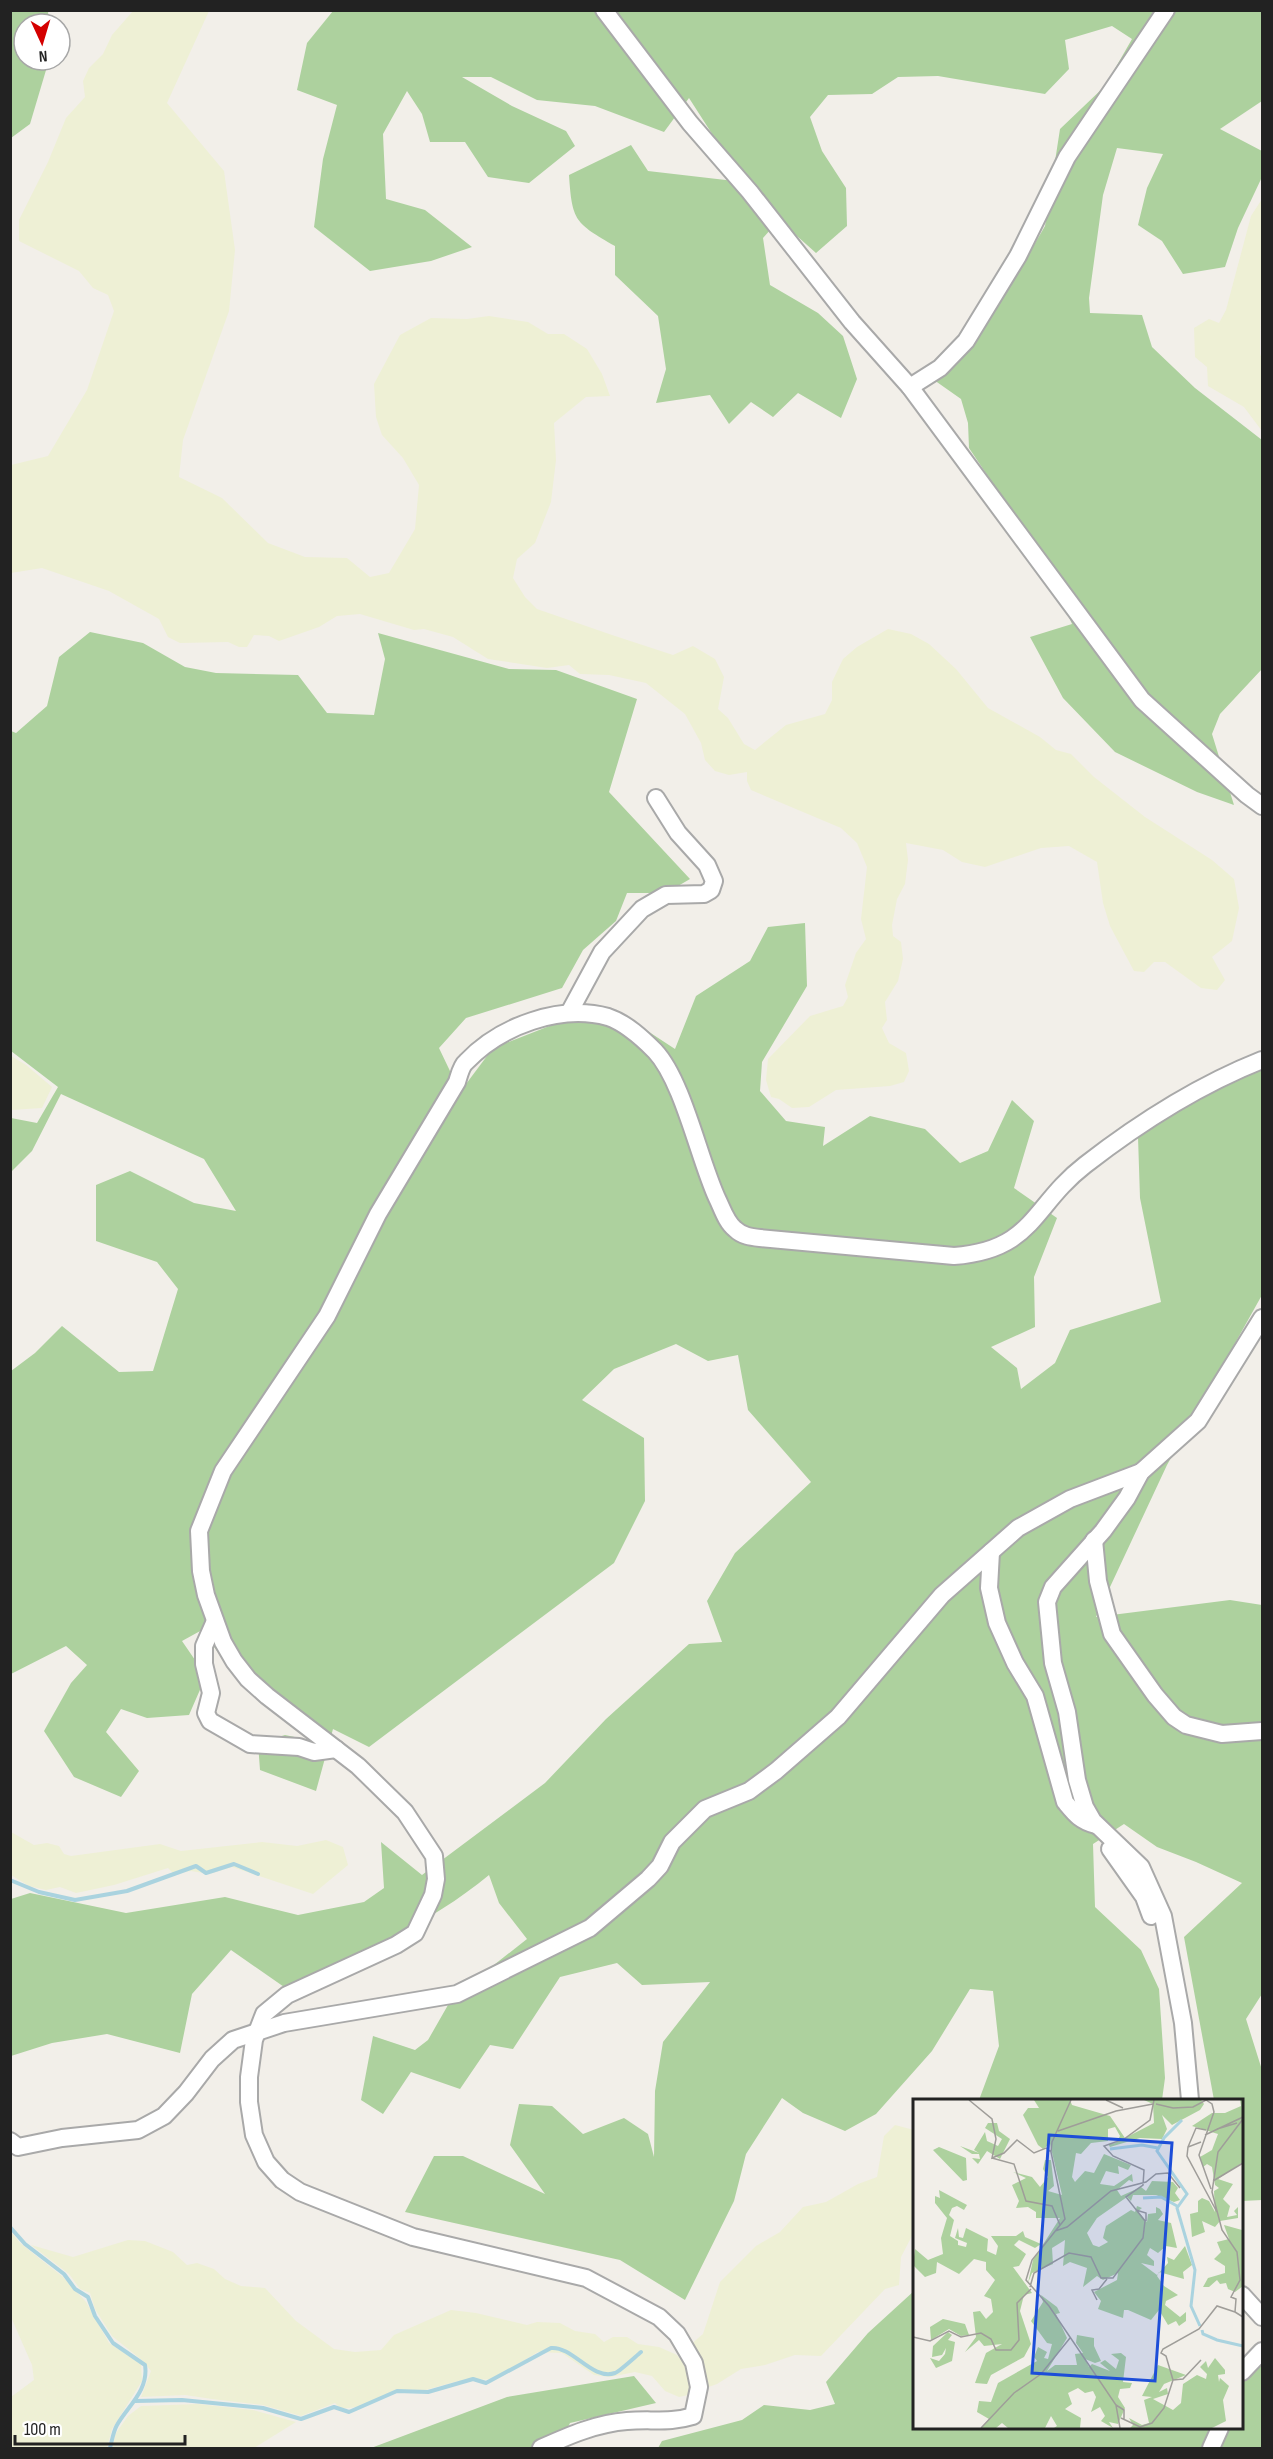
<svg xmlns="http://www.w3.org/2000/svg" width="1273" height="2459" viewBox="0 0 1273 2459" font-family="'Sofia Sans Condensed',sans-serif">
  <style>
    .farmland { fill: #eef0d5 }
    .forest { fill: #add19e }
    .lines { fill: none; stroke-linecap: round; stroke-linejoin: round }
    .stream { stroke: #aad3df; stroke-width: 4 }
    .minor-casing { stroke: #a9a9a9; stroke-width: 20 }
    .minor { stroke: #fff; stroke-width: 16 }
    .inset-river { fill: none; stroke: #aad3df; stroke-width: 3 }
    .inset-road { fill: none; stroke: #9f9d99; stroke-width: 1.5 }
    .view { fill: #1d4ed8; fill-opacity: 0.15; stroke: #1d4ed8; stroke-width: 3 }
    .inset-edge { fill: none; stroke: #222; stroke-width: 3 }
  </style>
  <rect width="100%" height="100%" fill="#f2efe9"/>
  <g class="farmland">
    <path d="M 133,11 L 209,11 L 167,103 L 224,171 L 235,250 L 229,311 L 183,440 L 179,477 L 222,498 L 268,543 L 305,557 L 347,558 L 370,577 L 389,573 L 415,529 L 419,485 L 403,458 L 382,435 L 376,417 L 374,384 L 400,335 L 431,318 L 467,319 L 489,316 L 528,322 L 548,334 L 564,334 L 587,349 L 602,374 L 610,396 L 586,397 L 554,423 L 556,460 L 551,502 L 535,543 L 517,559 L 513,578 L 525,597 L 537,609 L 612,635 L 673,655 L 693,646 L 715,659 L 724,677 L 718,709 L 728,718 L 744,744 L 755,750 L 786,725 L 825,714 L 832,700 L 832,682 L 843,659 L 857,647 L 888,629 L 911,634 L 929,644 L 956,669 L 988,708 L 1040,737 L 1056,750 L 1071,754 L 1094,777 L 1145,817 L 1212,860 L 1234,879 L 1239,908 L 1232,941 L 1212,957 L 1225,980 L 1217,990 L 1201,988 L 1165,962 L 1154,962 L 1144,972 L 1134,971 L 1110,926 L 1103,903 L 1097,862 L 1069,846 L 1041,848 L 985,867 L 962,862 L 943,850 L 906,843 L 908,860 L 905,884 L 897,899 L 892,925 L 893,936 L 901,942 L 903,959 L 898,981 L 885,1002 L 887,1020 L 882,1028 L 889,1043 L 906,1053 L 909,1071 L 904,1082 L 890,1086 L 836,1090 L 809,1107 L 792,1108 L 779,1099 L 771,1097 L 766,1080 L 768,1059 L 810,1016 L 843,1006 L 848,997 L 845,985 L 856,953 L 866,939 L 861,919 L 867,867 L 857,843 L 841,828 L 751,790 L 747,781 L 747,772 L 729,775 L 715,771 L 705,760 L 701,743 L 685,714 L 646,683 L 609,675 L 580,674 L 569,665 L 547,668 L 488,659 L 453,637 L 424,629 L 414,630 L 360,614 L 337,616 L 319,627 L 279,641 L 269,636 L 254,635 L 247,647 L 239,647 L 228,642 L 180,643 L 168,637 L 159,619 L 109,591 L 42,568 L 11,573 L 11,465 L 48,456 L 87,390 L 114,311 L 108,295 L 93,288 L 79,271 L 19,241 L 19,220 L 48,162 L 66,118 L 85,97 L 83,81 L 89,68 L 103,54 L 112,35 Z"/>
    <path d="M 1262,199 L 1260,354 L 1262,359 L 1262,431 L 1244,407 L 1208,386 L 1207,367 L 1195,357 L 1194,328 L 1209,319 L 1219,323 L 1226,310 L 1251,216 Z"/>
    <path d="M 11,1056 L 26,1065 L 52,1087 L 42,1108 L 11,1110 Z"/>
    <path d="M 11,1832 L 34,1845 L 47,1843 L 59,1846 L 64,1854 L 71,1856 L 160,1844 L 181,1851 L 262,1842 L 297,1846 L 326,1840 L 343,1847 L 348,1865 L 313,1894 L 232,1867 L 209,1874 L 191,1871 L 174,1874 L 168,1868 L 114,1885 L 76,1893 L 60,1887 L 46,1890 L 29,1886 L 11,1875 Z"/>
    <path d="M 895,2125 L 914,2130 L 914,2232 L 901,2257 L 899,2285 L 885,2289 L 821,2356 L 795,2355 L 765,2365 L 741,2369 L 717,2384 L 703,2389 L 690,2345 L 703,2334 L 720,2282 L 756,2246 L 780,2232 L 803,2207 L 826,2202 L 858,2184 L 877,2177 L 884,2136 Z"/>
    <path d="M 11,2232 L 20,2243 L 63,2277 L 86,2302 L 109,2343 L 141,2364 L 142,2381 L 112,2429 L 107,2448 L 11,2448 L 11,2397 L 34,2380 L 32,2365 L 11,2317 Z"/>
    <path d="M 128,2240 L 145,2241 L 173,2252 L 187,2265 L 197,2263 L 214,2269 L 225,2279 L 241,2286 L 265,2288 L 296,2321 L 334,2349 L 355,2352 L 381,2350 L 394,2335 L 451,2310 L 476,2313 L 527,2325 L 537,2322 L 560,2323 L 575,2331 L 595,2334 L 604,2342 L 613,2337 L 627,2337 L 638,2344 L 659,2347 L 677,2355 L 687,2368 L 691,2385 L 688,2395 L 679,2397 L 665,2391 L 652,2376 L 635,2372 L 610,2377 L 594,2375 L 562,2353 L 538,2352 L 493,2379 L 458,2381 L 422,2391 L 395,2390 L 364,2406 L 341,2409 L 335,2403 L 301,2416 L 263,2405 L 212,2399 L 185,2395 L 141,2397 L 151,2371 L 143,2361 L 112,2336 L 95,2309 L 90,2293 L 80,2289 L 69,2274 L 31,2245 L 73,2257 Z"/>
    <path d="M 198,2404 L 253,2410 L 296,2422 L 254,2448 L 112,2448 L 116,2433 L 128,2416 L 141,2406 Z"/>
  </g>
  <g class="forest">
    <path d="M 11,10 L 48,11 L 49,24 L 24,24 L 24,60 L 49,60 L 30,124 L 11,138 Z"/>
    <path d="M 333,11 L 1262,11 L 1262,101 L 1220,129 L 1262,151 L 1262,177 L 1238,228 L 1225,267 L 1183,274 L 1162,241 L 1138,225 L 1147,188 L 1163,154 L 1117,148 L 1103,195 L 1089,298 L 1090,313 L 1142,315 L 1152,347 L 1195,388 L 1262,440 L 1262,669 L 1220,714 L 1212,734 L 1234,805 L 1197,792 L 1115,752 L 1063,698 L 1030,637 L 1072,624 L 1044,560 L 969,448 L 968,423 L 961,399 L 934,380 L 996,293 L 1027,257 L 1045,226 L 1060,129 L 1105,86 L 1132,39 L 1112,26 L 1065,40 L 1069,69 L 1045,94 L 938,76 L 898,77 L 872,94 L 828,95 L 810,117 L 822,151 L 846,188 L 847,226 L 816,253 L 779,220 L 763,238 L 770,285 L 818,313 L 843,336 L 857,379 L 841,418 L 798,393 L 773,417 L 751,402 L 729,424 L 710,395 L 656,403 L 666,369 L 658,316 L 615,275 L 615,246 C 575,223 572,221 569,175 L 631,145 L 648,171 L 743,182 L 689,98 L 664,132 L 595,106 L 537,100 L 491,77 L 462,77 L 512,106 L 566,131 L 575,146 L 529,183 L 488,177 L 465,142 L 430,142 L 422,114 L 407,91 L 383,134 L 386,199 L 425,210 L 472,247 L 431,261 L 370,271 L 314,227 L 323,159 L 337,105 L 297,90 L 307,43 Z"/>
    <path d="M 90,632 L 143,643 L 185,667 L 216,673 L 298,675 L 327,713 L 374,715 L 385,659 L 378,633 L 509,669 L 556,670 L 637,699 L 609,792 L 690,879 L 666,893 L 627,893 L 616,921 L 583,950 L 562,988 L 466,1018 L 439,1048 L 460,1092 L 493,1048 L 552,1025 L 614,1009 L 675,1049 L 696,996 L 750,961 L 768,927 L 805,923 L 807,986 L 762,1062 L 760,1091 L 786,1121 L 825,1127 L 823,1146 L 870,1116 L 925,1129 L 960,1163 L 988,1151 L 1012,1100 L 1034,1121 L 1014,1188 L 1057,1218 L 1034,1277 L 1035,1327 L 991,1347 L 1017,1368 L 1021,1389 L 1055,1363 L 1070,1330 L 1161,1302 L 1140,1198 L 1138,1137 L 1232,1075 L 1262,1062 L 1262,1295 L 1167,1465 L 1096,1617 L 1230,1600 L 1262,1605 L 1262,1994 L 1246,2019 L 1262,2070 L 1262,2200 L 1242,2201 L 1242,2100 L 1214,2100 L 1184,1937 L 1242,1883 L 1196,1862 L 1157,1847 L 1124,1824 L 1093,1844 L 1095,1907 L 1141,1950 L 1159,1989 L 1165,2078 L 1162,2100 L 979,2100 L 999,2046 L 993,1991 L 970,1989 L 932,2051 L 876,2114 L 845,2131 L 803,2113 L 782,2098 L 746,2154 L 734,2201 L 685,2300 L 620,2260 L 405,2212 L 434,2156 L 463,2156 L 545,2194 L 510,2145 L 519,2104 L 552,2106 L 583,2134 L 624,2118 L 648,2134 L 654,2157 L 655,2091 L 663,2042 L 710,1982 L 642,1985 L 617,1963 L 560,1977 L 513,2049 L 490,2045 L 460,2089 L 411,2072 L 383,2114 L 361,2100 L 373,2036 L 415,2050 L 428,2040 L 452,1998 L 527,1939 L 499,1903 L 489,1875 C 430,1924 356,1956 287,1989 L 231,1950 L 192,1994 L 180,2053 L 107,2034 L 52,2043 L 11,2056 L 11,1899 L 30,1893 L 126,1913 L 225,1897 L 298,1915 L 364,1902 L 384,1888 L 381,1842 L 422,1875 L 545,1783 L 606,1719 L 689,1644 L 722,1642 L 707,1601 L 735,1553 L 811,1482 L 748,1410 L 738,1355 L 708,1361 L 676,1344 L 614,1369 L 582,1400 L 644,1438 L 645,1501 L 614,1563 L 369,1747 L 333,1729 L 316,1791 L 260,1770 L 258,1743 L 285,1735 L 309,1740 L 237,1679 L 202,1630 L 182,1641 L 206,1676 L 189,1715 L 147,1718 L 121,1709 L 106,1732 L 139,1771 L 121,1797 L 74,1777 L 44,1731 L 71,1683 L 87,1665 L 66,1646 L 11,1674 L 11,1371 L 35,1353 L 62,1326 L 119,1372 L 153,1371 L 178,1289 L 157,1262 L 96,1241 L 96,1185 L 130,1171 L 194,1203 L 236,1211 L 204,1159 L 61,1094 L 32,1151 L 11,1172 L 11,1118 L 37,1123 L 58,1087 L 11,1051 L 11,731 L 16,733 L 47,706 L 59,657 Z"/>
    <path d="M 914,2291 L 914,2428 L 1242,2428 L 1242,2353 L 1247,2369 L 1262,2357 L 1262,2448 L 658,2448 L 662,2441 L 742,2420 L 764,2405 L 810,2410 L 835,2404 L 826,2382 L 868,2333 Z"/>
    <path d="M 634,2376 L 656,2403 L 570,2423 L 558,2448 L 371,2448 L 507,2397 Z"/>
  </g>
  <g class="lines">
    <g class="stream">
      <path d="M 10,1880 L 39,1892 L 75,1900 L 127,1891 L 196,1866 L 206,1873 L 234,1864 L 258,1874"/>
      <path d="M 10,2227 L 25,2244 L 64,2274 L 75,2289 L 88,2297 L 95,2316 L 113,2343 L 145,2365 C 149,2390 128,2406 117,2425 C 113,2432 112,2441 110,2448"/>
      <path d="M 135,2401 L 182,2400 L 263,2408 L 301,2419 L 334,2407 L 349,2412 L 397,2391 L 428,2392 L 473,2379 L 486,2383 L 551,2348 C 573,2346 592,2381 615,2373 C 620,2371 635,2357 641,2352"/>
    </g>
    <g class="minor-casing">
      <g id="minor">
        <path d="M 604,10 L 690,123 L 750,192 L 852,322 L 910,387 L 1142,700 L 1247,795 L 1262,806"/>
        <path d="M 910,387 L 940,368 L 966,341 L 1018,256 L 1067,157 L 1166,10"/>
        <path d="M 569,1013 L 602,952 L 642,909 L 666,895 L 704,894 L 711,890 L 714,881 L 707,865 L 678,833 L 656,798"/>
        <path d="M 1094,1540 L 1098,1581 L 1112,1634 L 1155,1695 L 1174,1717 L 1186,1725 L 1222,1734 L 1262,1731"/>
        <path d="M 991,1552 L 989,1588 L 997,1623 L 1015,1663 L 1035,1696 L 1065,1802 C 1075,1814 1080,1821 1096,1825"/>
        <path d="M 215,1621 L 204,1646 L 204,1664 L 211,1693 L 206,1713 L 210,1721 L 250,1744 L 299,1747 L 314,1752 L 336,1749"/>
        <path d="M 1110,1849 L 1144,1897 L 1151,1916"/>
        <path d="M 1190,2100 L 1183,2023 L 1163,1916 L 1141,1867 L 1093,1821 L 1085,1807 L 1077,1780 L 1067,1712 L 1053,1663 L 1047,1602 L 1053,1587 L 1103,1531 L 1127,1498 L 1141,1472 L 1198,1421 L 1262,1318"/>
        <path d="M 10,2141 L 18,2147 L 62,2138 L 138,2130 L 164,2116 L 186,2093 L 212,2059 L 233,2040 L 284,2023 L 457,1994 L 590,1928 L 648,1879 L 660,1866 L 672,1842 L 705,1809 L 749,1791 L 776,1771 L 838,1717 L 942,1595 L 1018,1528 L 1070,1499 L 1141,1472"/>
        <path d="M 1242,2295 L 1262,2317"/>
        <path d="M 1242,2372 L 1262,2351"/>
        <path d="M 541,2448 C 568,2436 597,2423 627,2421 C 650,2419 671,2423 693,2416 L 699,2387 L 694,2363 L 677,2334 L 659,2317 L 586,2278 L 413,2237 L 300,2192 L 282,2180 L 266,2162 L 254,2135 L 249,2102 L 249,2077 L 254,2040 L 264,2014 L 287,1995 L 396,1945 L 415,1933 L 433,1895 L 436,1879 L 434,1856 L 405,1812 L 358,1766 L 267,1696 L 248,1679 L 234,1661 L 223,1642 L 206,1595 L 201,1571 L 199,1531 L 223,1471 L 327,1316 L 378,1214 L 457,1082 C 459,1076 461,1066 466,1062 C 500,1026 560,1004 608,1017 C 626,1023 642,1038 655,1051 C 683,1081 699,1159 717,1198 C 722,1208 726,1222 735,1229 C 742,1236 751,1237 760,1238 L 954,1256 C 1034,1250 1032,1206 1085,1165 C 1139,1123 1199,1085 1262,1060"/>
        <path d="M 1211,2448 L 1220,2428"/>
      </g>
    </g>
    <use href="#minor" class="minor"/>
  </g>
  <g transform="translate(913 2099)">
    <rect width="330" height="330" fill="#f2efe9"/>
    <path d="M 121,1 L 157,1 L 159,6 L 197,17 L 212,39 L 241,24 L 240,5 L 231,1 L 288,1 L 291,5 L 287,11 L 259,26 L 249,16 L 254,30 L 249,40 L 227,39 L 197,48 L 195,45 L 203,44 L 207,37 L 202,28 L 195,30 L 195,42 L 178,44 L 168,55 L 163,54 L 159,78 L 162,83 L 172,72 L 181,74 L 191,55 L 218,66 L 215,71 L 205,67 L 206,75 L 193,72 L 187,85 L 201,87 L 219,75 L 220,83 L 216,81 L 204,91 L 208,97 L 228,88 L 233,92 L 239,82 L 260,83 L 265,89 L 262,94 L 267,101 L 261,103 L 243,96 L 220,96 L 218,102 L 214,98 L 184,119 L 174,134 L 180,146 L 186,148 L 195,143 L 190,139 L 193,127 L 218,111 L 222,113 L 224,107 L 229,109 L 225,112 L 234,123 L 235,115 L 243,114 L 243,108 L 247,110 L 250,115 L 245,121 L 258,124 L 264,149 L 253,147 L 245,154 L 237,149 L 234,156 L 241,162 L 241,167 L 228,164 L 244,176 L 255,164 L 254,158 L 261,161 L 272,147 L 279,166 L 270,173 L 271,180 L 246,173 L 244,177 L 251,187 L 265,196 L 253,202 L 252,206 L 267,218 L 273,213 L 273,222 L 266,227 L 263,222 L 255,226 L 246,211 L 238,221 L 215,211 L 211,211 L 210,219 L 185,210 L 188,202 L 181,193 L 204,181 L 205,174 L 190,181 L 184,177 L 170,188 L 174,169 L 157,163 L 150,167 L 152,141 L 139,149 L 140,165 L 119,174 L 115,184 L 120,161 L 147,119 L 123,119 L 123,113 L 115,108 L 103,109 L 106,102 L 99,86 L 113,79 L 100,73 L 119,78 L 127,88 L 135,78 L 130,70 L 132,61 L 138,61 L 141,87 L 135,92 L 149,96 L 137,45 L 130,50 L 125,46 L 110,16 L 115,9 L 126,9 ZM 327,1 L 330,1 L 330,63 L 305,80 L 320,85 L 310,100 L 317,107 L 314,118 L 324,116 L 321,112 L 325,108 L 325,119 L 307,122 L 302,128 L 289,122 L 292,133 L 279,138 L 277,115 L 285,113 L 285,102 L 289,99 L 296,102 L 302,113 L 301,92 L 306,89 L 302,86 L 299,68 L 294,65 L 290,68 L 287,58 L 299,51 L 305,35 L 279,27 L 299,14 L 312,14 L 328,7 ZM 75,24 L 84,24 L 86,32 L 97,40 L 87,60 L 74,52 L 65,65 L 59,59 L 67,60 L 66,55 L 59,55 L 47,47 L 66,54 L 61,51 L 72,33 L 74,42 L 85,47 L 89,40 L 72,29 ZM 26,48 L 53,59 L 54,81 L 50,82 L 20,51 ZM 26,91 L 54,106 L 51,111 L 44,107 L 39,109 L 36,116 L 41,121 L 37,137 L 45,142 L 45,146 L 53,148 L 54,144 L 42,139 L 45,129 L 46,138 L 50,139 L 53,129 L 75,140 L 74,152 L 83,156 L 85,147 L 78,137 L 103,137 L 110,132 L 112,138 L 128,145 L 122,149 L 106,141 L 101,146 L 113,155 L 106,167 L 100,168 L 119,194 L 111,196 L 107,212 L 118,245 L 111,258 L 78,276 L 74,285 L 62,284 L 73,254 L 89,245 L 71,247 L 66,241 L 52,253 L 63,238 L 60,213 L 67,212 L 73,220 L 80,213 L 78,200 L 71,197 L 82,181 L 73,171 L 73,163 L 61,160 L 46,175 L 24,163 L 23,174 L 12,178 L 0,166 L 2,150 L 15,161 L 30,155 L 28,139 L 34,119 L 22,104 L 22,97 L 27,99 ZM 311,126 L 329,131 L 330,187 L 322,193 L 315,190 L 313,184 L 307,185 L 304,181 L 296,188 L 290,188 L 295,179 L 312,174 L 312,167 L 301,160 L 308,153 L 304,143 L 316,140 ZM 128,196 L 144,208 L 147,214 L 143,215 L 154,239 L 134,272 L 142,266 L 164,266 L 162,255 L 170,254 L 163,244 L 164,236 L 181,239 L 181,247 L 188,262 L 182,264 L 172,260 L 176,268 L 179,265 L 197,272 L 187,264 L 192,261 L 203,270 L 206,261 L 198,255 L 208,254 L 213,258 L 210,283 L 219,284 L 217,289 L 207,290 L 205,298 L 212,309 L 205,325 L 196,323 L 200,329 L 188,322 L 192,317 L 187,308 L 178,313 L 183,298 L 180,292 L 172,294 L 165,289 L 155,294 L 159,305 L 152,310 L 168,319 L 167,329 L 141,329 L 144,327 L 138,317 L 132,329 L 95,329 L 89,324 L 83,329 L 68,329 L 76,320 L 64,313 L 66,302 L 78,303 L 85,284 L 124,262 L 121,258 L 125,248 L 134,253 L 131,259 L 135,260 L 139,245 L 134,244 L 118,222 L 130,203 ZM 30,220 L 52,225 L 56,236 L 48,237 L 36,230 L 18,241 L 17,228 ZM 35,233 L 39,236 L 35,241 L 42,243 L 39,262 L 23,269 L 17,259 L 26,262 L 32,255 L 33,249 L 29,256 L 19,258 L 20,247 ZM 302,259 L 312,271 L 312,275 L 305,276 L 306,283 L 307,279 L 316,287 L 310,301 L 313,322 L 299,329 L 217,329 L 220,326 L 216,319 L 229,326 L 236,324 L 231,301 L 239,298 L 229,297 L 245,266 L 273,276 L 251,285 L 246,293 L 254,289 L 255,295 L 240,300 L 260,311 L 268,304 L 270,285 L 284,276 L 293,280 L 294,275 L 287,268 L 293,262 L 295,269 Z" fill="#add19e"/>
    <path class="inset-river" d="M 269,21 L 251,39 L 244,52 L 274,95 L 264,109 L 282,171 L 278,207 L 287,227M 197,50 L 229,46 L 245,49M 230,99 L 248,98 L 264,107M 289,231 L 290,235 L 304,241 L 330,247"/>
    <path class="inset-road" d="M 56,1 L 79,20 L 83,40 L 79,59 L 91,54 L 104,41 L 121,54 L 133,49 L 138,53 L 152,120 L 119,161 L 113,181 L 136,207 L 203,306 L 207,329M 193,1 L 210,9M 243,5 L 260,9 L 280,8 L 293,1 L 299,5 L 301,13 L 286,56 L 298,90M 330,20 L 305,53 L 299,93 L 309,131 L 324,153 L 327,181 L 318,198 L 323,200 L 322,213 L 330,218M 304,30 L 324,24M 145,32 L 203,12 L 240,5M 292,36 L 330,18M 288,43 L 275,48 L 274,57 L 304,113M 275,48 L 283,29 L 293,31M 138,53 L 139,43 L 158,1M 79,59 L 101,65 L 113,102 L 139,107 L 147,126M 300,82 L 330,64M 223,111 L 233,114 L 233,122M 142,132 L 154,128 L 198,92 L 233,83 L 243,75 L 255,74 L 267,89M 117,188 L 121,174 L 156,154 L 178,158 L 188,179 L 200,179 L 230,139 L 232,122 L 213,98 L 230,86 L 231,71 L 200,57 L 191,47 L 211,40 L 237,21 L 241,1M 184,201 L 179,191 L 186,190 L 194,180M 0,238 L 17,242 L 36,232 L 48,238 L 68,234 L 78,240 L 83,251 L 98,251 L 106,241 L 104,204 L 118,190M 260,281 L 270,280 L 288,261M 203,306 L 211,311 L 211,321M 208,319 L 227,328 L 239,324 L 251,309 L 260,281 L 253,257 L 248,254 L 250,250 L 286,230 L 304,207 L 322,213M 68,329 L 101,294 L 128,275 L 157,239"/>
    <path class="view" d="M 136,36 L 259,44 L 242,282 L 119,274 Z"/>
    <rect width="330" height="330" class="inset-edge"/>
  </g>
  <rect width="1273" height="2459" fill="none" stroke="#222222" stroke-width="24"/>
  <g transform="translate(42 42) rotate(176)"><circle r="28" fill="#ffffff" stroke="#a7a7a7" stroke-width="1.5"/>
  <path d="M0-4.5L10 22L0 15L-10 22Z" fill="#d40000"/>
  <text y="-9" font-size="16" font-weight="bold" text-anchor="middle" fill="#222222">N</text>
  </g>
  <path d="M15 2435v9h170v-9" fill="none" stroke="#222222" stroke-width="3"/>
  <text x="24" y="2435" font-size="18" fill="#222222" stroke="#ffffff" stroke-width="4.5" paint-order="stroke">100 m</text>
</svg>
